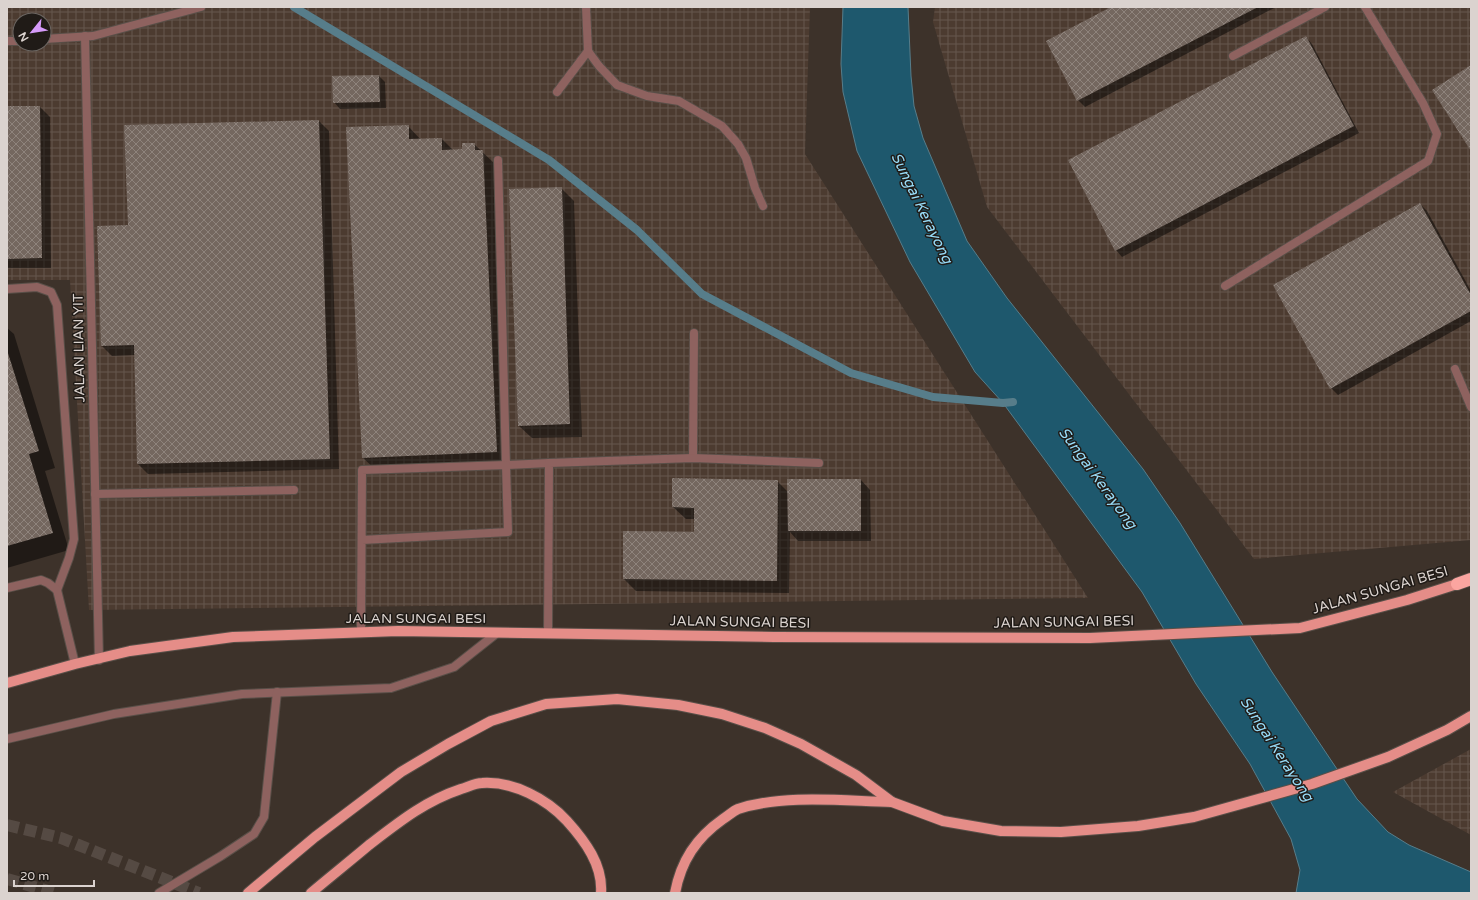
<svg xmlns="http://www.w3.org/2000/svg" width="1478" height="900" viewBox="0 0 1478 900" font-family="'Varela Round',sans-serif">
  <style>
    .industrial { fill: url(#industrial-grid); fill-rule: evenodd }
    .water { fill: #1e586d; stroke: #577d8a }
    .shadow { fill: #0007 }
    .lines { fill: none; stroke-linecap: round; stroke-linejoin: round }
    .stream { stroke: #577d8a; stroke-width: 8 }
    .building { fill: url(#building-cross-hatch) }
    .highway-tunnel { stroke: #554a43; stroke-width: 12; stroke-dasharray: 12 6; stroke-linecap: butt }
    .lane-casing { stroke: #594f48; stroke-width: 10 }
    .street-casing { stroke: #594f48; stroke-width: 10 }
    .primary-casing { stroke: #594f48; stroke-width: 12 }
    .highway-casing { stroke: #594f48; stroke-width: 14 }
    .lane { stroke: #8e625f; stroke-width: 8 }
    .street { stroke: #8e625f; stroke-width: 8 }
    .primary { stroke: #e58d88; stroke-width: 10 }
    .highway { stroke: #fba5a0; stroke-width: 12 }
    .labels { text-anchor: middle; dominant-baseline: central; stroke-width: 3; stroke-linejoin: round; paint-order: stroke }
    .street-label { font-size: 14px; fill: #dbd3cf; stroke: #201b17 }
    .water-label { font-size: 15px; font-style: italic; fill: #97dbf7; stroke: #201b17 }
  </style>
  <defs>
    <pattern id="industrial-grid" width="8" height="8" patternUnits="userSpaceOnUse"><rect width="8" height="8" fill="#4c3b30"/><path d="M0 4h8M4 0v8" fill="none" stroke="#65564d"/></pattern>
    <pattern id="building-cross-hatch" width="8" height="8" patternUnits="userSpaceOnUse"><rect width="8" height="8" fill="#74675f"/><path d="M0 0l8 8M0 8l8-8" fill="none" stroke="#8e837c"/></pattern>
  </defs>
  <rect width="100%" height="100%" fill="#3d322a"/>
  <g class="industrial">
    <path d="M 7,7 L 810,7 L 805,154 L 1088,598 L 89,610 L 70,280 L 7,280 ZM 20,20 L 44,20 L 44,44 L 20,44 Z"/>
    <path d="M 935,7 L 1471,7 L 1471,540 L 1254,559 L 987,207 L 933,22 Z"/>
    <path d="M 1471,749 L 1471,835 L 1393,792 Z"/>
  </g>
  <path class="water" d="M 843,7 L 908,7 L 911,76 L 914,106 L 923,138 L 967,241 L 1007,298 L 1143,469 L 1180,523 L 1272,672 L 1357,799 L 1388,832 L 1409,845 L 1471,872 L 1471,893 L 1296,893 L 1300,870 L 1291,839 L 1250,764 L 1196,684 L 1142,592 L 1003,403 L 975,372 L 910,262 L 857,151 L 843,92 L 841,64 Z"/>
  <g class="shadow">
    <path d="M 1113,7 L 1276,7 L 1085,107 L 1078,100 Z"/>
    <path d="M 1306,37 L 1312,44 L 1359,133 L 1122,257 L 1116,250 Z"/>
    <path d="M 379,76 L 385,82 L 386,108 L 340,109 L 334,102 Z"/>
    <path d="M 7,107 L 40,107 L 50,117 L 51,268 L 7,268 Z"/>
    <path d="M 319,121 L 329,131 L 339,469 L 148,474 L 138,464 L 135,355 L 112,356 L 102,346 Z"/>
    <path d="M 408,126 L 421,140 L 442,139 L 453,150 L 463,150 L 474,144 L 495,164 L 509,464 L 376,470 L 363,458 Z"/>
    <path d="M 561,188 L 574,201 L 582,437 L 532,438 L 519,426 Z"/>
    <path d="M 1420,204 L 1427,211 L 1471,291 L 1471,321 L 1338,395 L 1331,388 Z"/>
    <path d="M 7,328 L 14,334 L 55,468 L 45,471 L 69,550 L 7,568 Z"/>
    <path d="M 861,480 L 870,490 L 871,541 L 798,541 L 790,532 L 789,593 L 636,591 L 624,579 L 695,533 L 695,519 L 686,519 L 673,507 L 777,481 L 788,492 Z"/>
  </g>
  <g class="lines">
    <path class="stream" d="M 294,7 L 549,160 L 637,230 L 702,294 L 851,373 L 933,397 L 1003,403 L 1013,402"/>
  </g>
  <g class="building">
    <path d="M 1111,7 L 1258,7 L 1077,101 L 1046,41 Z"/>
    <path d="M 1306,36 L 1354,126 L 1115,251 L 1068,160 Z"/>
    <path d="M 1471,65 L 1471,151 L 1432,90 Z"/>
    <path d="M 379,75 L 380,102 L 333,103 L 332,76 Z"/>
    <path d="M 7,106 L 40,106 L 42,258 L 7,259 Z"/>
    <path d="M 319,120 L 330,459 L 137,464 L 134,345 L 101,346 L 97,226 L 128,225 L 124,125 Z"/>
    <path d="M 409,125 L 409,139 L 442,138 L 442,150 L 462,149 L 462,143 L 475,143 L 475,150 L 483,150 L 497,452 L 362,458 L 346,127 Z"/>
    <path d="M 562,187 L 570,424 L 518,426 L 509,189 Z"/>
    <path d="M 1420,203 L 1471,295 L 1471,311 L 1330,389 L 1273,285 Z"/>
    <path d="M 7,350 L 39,451 L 29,454 L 53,533 L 7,546 Z"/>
    <path d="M 672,478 L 778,480 L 777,581 L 623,579 L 623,531 L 694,532 L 694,508 L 672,507 Z"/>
    <path d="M 787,479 L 861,479 L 861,531 L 788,531 Z"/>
  </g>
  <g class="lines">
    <g class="highway-tunnel">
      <path d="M 7,825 L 61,838 L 199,893"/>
      <path d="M 7,879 L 55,893"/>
    </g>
    <g class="lane-casing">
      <g id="lane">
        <path d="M 586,7 L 588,51 L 599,66 L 617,85 L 647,96 L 679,101 L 722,126 L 738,144 L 746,158 L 755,188 L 763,206"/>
        <path d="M 85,36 L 99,660"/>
        <path d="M 1233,56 L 1325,7"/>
        <path d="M 557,92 L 588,51"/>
        <path d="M 498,160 L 506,465 L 549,463"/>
        <path d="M 1225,286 L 1428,161 L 1437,134 L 1423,103 L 1365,7"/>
        <path d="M 7,289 L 37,287 L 51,292 L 57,305 L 74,539 L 69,558 L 57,590"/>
        <path d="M 1455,369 L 1471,407"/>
        <path d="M 693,458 L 694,333"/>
        <path d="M 95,494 L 294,490"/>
        <path d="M 7,588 L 41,580 L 48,583 L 57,590 L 75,664"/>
        <path d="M 361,633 L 362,470 L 506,465 L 508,532 L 362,540"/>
        <path d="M 548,634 L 549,463 L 693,458 L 819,463"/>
        <path d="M 7,739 L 114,714 L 242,694 L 391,688 L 454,667 L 497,633"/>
        <path d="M 159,893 L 221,856 L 254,834 L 264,817 L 277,692"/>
      </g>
    </g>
    <g class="street-casing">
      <g id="street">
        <path d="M 44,39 L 93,36 L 201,7"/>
        <path d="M 7,41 L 20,41"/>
      </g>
    </g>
    <g class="primary-casing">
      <g id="primary">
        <path d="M 7,683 L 75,664 L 130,651 L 233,637 L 398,631 L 774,637 L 1090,638 L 1300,628 L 1407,600 L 1457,584"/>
        <path d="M 248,893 L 315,837 L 401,772 L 448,744 L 491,721 L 546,704 L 617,699 L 678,705 L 722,714 L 765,728 L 801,744 L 856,775 L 892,802 L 943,821 L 1001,831 L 1061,832 L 1138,826 L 1194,817 L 1312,784 L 1388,757 L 1447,730 L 1471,716"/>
        <path d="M 311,893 C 330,877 350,861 369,845 C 399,822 425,801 461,789 C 468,787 475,783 482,783 C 513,781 547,799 567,821 C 585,841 603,865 601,893"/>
        <path d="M 675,893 C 681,861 696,838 723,819 C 728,816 733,811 738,809 C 784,794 844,801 892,802"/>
      </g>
    </g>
    <g class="highway-casing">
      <path id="highway" d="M 1457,584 L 1471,579"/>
    </g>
    <use href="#lane" class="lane"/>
    <use href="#street" class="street"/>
    <use href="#primary" class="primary"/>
    <use href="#highway" class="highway"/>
  </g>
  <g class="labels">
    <g class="street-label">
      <text transform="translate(79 348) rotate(-91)">JALAN LIAN YIT</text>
      <text transform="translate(1380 590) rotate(-16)">JALAN SUNGAI BESI</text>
      <text x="416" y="618">JALAN SUNGAI BESI</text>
      <text transform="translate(740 622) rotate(1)">JALAN SUNGAI BESI</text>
      <text transform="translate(1064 622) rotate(-1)">JALAN SUNGAI BESI</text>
    </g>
    <g class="water-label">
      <text transform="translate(922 208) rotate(64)">Sungai Kerayong</text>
      <text transform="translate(1098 478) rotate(54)">Sungai Kerayong</text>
      <text transform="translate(1277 749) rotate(57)">Sungai Kerayong</text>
    </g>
  </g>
  <rect width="1478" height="900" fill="none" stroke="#dbd3cf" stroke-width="16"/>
  <g transform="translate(32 32) rotate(240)"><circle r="19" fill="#201b17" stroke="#6b6561"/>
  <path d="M0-3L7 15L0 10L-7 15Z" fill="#d69bfa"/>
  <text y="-6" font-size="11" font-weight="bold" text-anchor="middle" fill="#dbd3cf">N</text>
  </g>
  <path d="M14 880v6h80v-6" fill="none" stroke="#dbd3cf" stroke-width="2"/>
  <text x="20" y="880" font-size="12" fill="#dbd3cf" stroke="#201b17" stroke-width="3" paint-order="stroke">20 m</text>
</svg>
